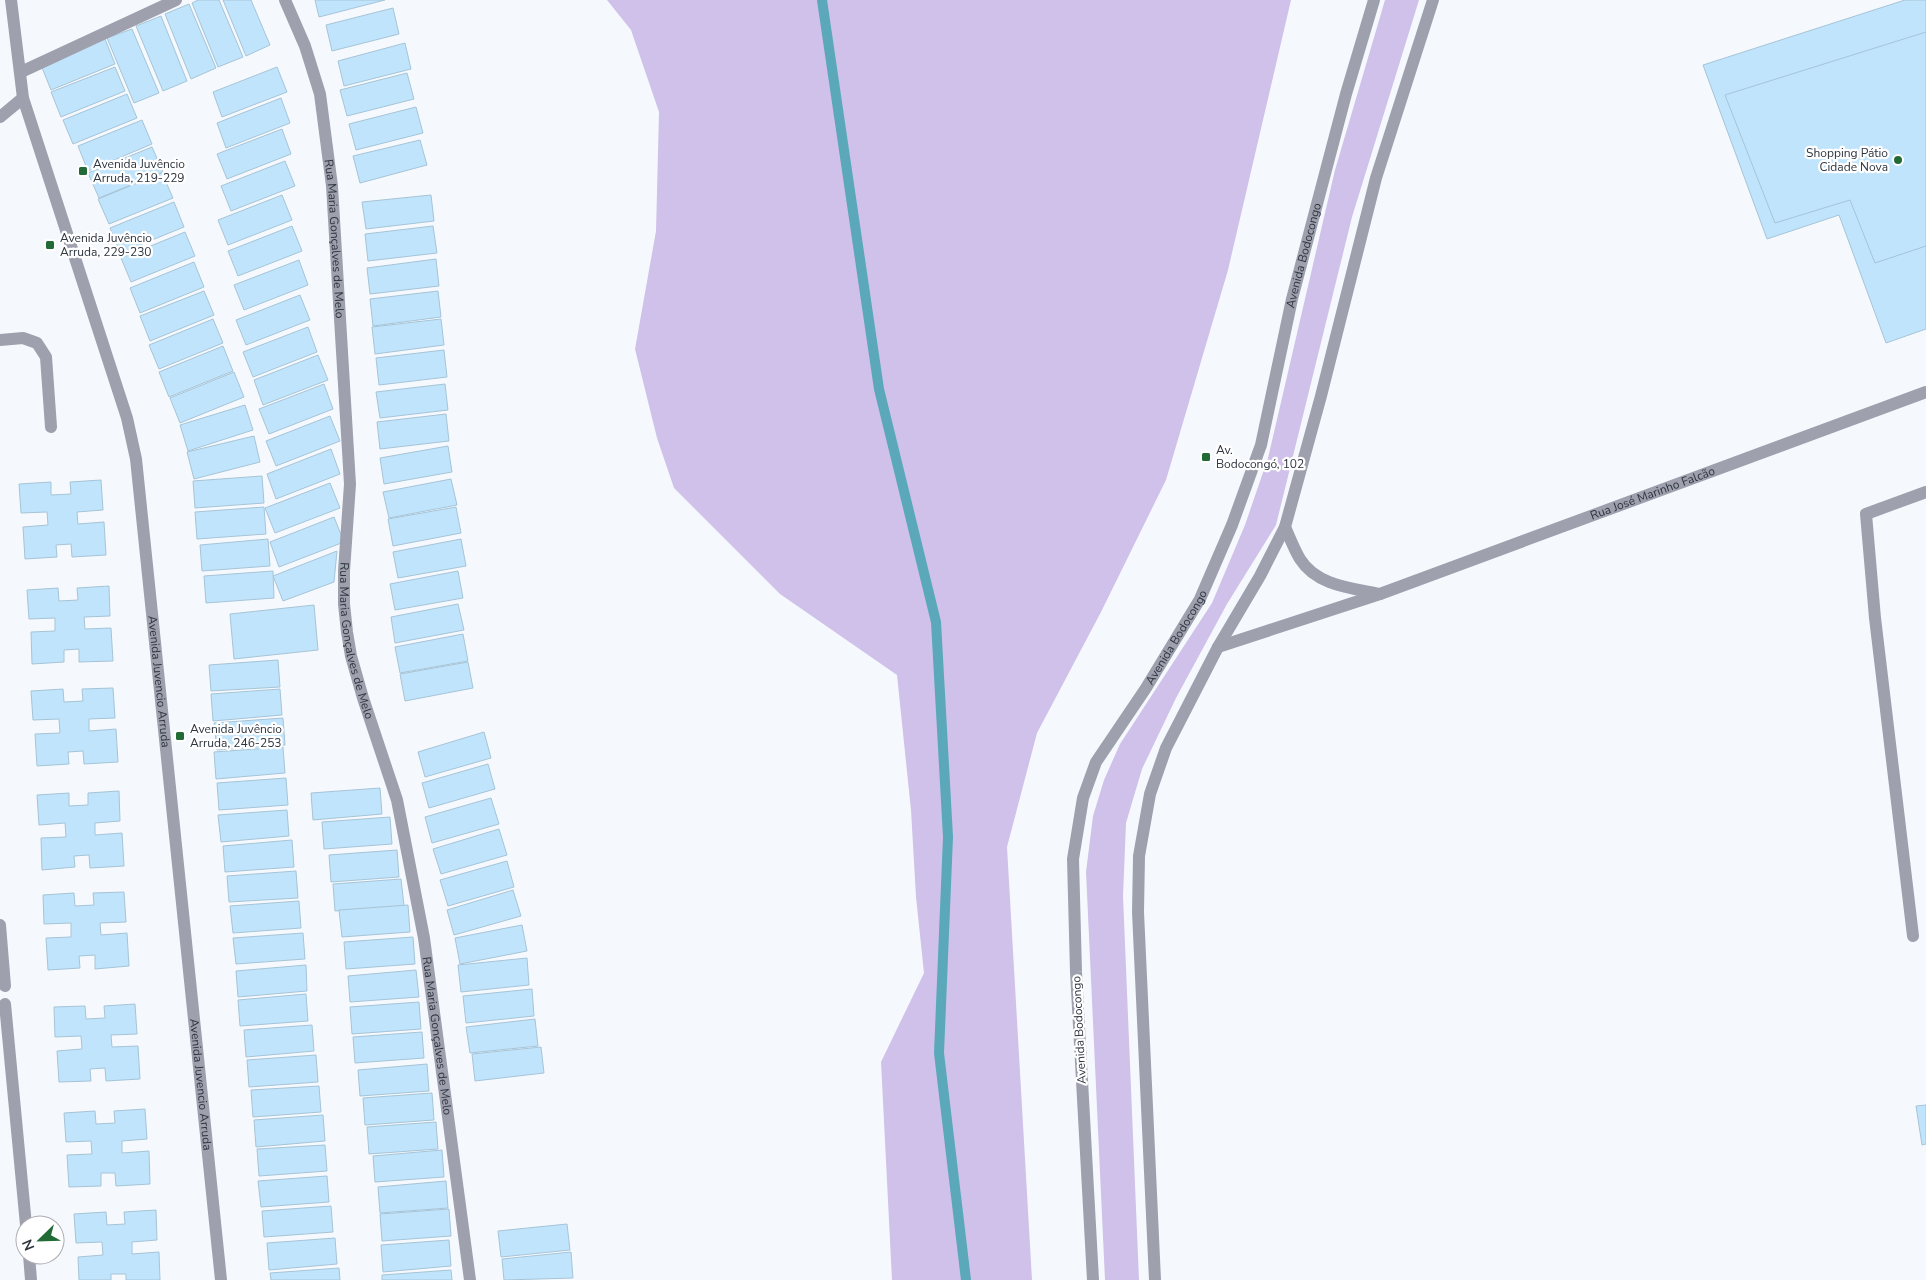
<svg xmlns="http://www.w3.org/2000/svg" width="1926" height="1280" viewBox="0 0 1926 1280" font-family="'Nunito Sans',sans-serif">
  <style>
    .green { fill: #cfc1e9 }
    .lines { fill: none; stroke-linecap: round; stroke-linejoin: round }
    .stream { stroke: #5aa8ba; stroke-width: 10 }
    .building { fill: #c0e4fb; stroke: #a6c4d7 }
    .minor { stroke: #9ea0ad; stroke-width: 12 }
    .tertiary { stroke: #9ea0ad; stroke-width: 12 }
    .poi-dot { fill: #226a36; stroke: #fff; stroke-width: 2 }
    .labels { text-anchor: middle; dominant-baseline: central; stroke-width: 4.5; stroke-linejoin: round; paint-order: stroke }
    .poi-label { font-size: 12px; fill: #2e353f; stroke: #fff; text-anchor: start }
    .street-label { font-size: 12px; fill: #2e353f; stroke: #fff }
  </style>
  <rect width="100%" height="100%" fill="#f5f9fe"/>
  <g class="green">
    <path d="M 607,0 L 1291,0 L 1228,270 L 1166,480 L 1101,612 L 1037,733 L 1007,847 L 1032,1280 L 892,1280 L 881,1062 L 924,973 L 916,897 L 911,810 L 897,675 L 780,594 L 674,488 L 657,438 L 635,349 L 656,231 L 659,112 L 631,30 Z"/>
    <path d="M 1385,0 L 1419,0 L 1352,217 L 1276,525 L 1227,604 L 1176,698 L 1142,769 L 1126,823 L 1123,896 L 1139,1280 L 1105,1280 L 1086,872 L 1093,816 L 1104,780 L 1120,744 L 1212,603 L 1245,525 L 1268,458 L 1335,170 Z"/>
  </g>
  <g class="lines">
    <path class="stream" d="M 822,0 L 879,389 L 936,622 L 948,837 L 939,1053 L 966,1280"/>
  </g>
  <g class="building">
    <path d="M 198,0 L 219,0 L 243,57 L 218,67 L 192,3 Z"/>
    <path d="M 223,0 L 251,0 L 270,45 L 246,56 Z"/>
    <path d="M 315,0 L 385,0 L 319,17 Z"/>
    <path d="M 1905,0 L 1926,0 L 1926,329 L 1886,343 L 1839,215 L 1767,239 L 1703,65 Z"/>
    <path d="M 189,4 L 216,68 L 191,79 L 165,14 Z"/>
    <path d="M 393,8 L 399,34 L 332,51 L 326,25 Z"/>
    <path d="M 161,16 L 187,81 L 163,91 L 136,26 Z"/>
    <path d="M 132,29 L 159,93 L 134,103 L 107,38 Z"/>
    <path d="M 1926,32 L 1926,246 L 1875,263 L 1850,200 L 1775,223 L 1725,95 Z"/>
    <path d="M 105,39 L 115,64 L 51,90 L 41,65 Z"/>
    <path d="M 405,43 L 411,69 L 344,86 L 338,61 Z"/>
    <path d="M 115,67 L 125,91 L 61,117 L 51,92 Z"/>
    <path d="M 277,67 L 287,92 L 222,117 L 213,92 Z"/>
    <path d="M 407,73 L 414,99 L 347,116 L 340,90 Z"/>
    <path d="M 127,94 L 137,118 L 73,144 L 63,120 Z"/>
    <path d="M 281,98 L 290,123 L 226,148 L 217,123 Z"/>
    <path d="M 416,107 L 423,133 L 356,150 L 349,124 Z"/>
    <path d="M 142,120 L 152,144 L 88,171 L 78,146 Z"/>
    <path d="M 282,129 L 291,154 L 227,179 L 217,154 Z"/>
    <path d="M 420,140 L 427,165 L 360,183 L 353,156 Z"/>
    <path d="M 152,147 L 163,172 L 99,198 L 88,173 Z"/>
    <path d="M 285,161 L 295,186 L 231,211 L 221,186 Z"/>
    <path d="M 162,173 L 173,198 L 109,224 L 98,199 Z"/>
    <path d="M 282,195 L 292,220 L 228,245 L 218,220 Z"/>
    <path d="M 431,195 L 434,221 L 366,229 L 362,202 Z"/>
    <path d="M 174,202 L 184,227 L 120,253 L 110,228 Z"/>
    <path d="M 292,226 L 302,251 L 238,276 L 228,251 Z"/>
    <path d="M 433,226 L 437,253 L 368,261 L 365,234 Z"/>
    <path d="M 185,232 L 195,256 L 131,282 L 121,258 Z"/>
    <path d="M 436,259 L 439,286 L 370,294 L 367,268 Z"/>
    <path d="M 299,260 L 308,285 L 244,310 L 234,285 Z"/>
    <path d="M 194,262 L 204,287 L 140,313 L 130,288 Z"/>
    <path d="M 204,291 L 214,315 L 150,341 L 140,316 Z"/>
    <path d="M 438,291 L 441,317 L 373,326 L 370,299 Z"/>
    <path d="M 300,295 L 310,320 L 246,345 L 236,320 Z"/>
    <path d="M 213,319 L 223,343 L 159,369 L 149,345 Z"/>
    <path d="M 441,319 L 444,345 L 375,354 L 372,327 Z"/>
    <path d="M 308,327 L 317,352 L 253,377 L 243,352 Z"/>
    <path d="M 223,346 L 233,371 L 169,397 L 159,372 Z"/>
    <path d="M 444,350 L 447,377 L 379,385 L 376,358 Z"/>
    <path d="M 318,355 L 328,380 L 263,405 L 254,380 Z"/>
    <path d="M 234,372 L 244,397 L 180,423 L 170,398 Z"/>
    <path d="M 324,384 L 333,409 L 269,434 L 259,409 Z"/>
    <path d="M 445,384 L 448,410 L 380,418 L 376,392 Z"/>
    <path d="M 245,405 L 253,430 L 188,451 L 180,425 Z"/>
    <path d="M 446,414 L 449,441 L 380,449 L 377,422 Z"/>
    <path d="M 330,416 L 340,441 L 276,466 L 266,441 Z"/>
    <path d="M 254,436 L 260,462 L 194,479 L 187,452 Z"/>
    <path d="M 448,446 L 452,472 L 384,484 L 380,458 Z"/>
    <path d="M 331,449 L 340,474 L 276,499 L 267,474 Z"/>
    <path d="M 262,476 L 264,503 L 195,508 L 193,481 Z"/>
    <path d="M 451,479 L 457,505 L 389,518 L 383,492 Z"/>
    <path d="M 101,480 L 103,510 L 77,512 L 78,524 L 104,522 L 106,555 L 72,557 L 71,544 L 56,545 L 57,557 L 25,559 L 23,527 L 48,525 L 47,512 L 21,513 L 19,484 L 51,482 L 51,495 L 71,494 L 70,482 Z"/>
    <path d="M 330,483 L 340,508 L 275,533 L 265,508 Z"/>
    <path d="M 264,507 L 266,534 L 197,539 L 195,512 Z"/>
    <path d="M 456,507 L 461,533 L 393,546 L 388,519 Z"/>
    <path d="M 334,517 L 344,542 L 279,567 L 270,542 Z"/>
    <path d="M 268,539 L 270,566 L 202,571 L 200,545 Z"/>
    <path d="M 461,539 L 466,566 L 398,578 L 393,552 Z"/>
    <path d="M 337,551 L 334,582 L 283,601 L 273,576 Z"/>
    <path d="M 273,571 L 274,598 L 206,603 L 204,576 Z"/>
    <path d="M 458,571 L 463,598 L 395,610 L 390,584 Z"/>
    <path d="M 109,586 L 110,616 L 84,617 L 85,629 L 111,628 L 113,661 L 79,662 L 79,649 L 64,650 L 64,662 L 32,664 L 31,632 L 55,631 L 55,618 L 29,619 L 27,590 L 58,588 L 59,601 L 78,600 L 77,588 Z"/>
    <path d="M 458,604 L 464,630 L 395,643 L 391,617 Z"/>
    <path d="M 314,605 L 318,650 L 234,659 L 230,614 Z"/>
    <path d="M 463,634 L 468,661 L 400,673 L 395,647 Z"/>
    <path d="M 278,660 L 280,687 L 211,691 L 209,665 Z"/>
    <path d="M 468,662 L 473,688 L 405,701 L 400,674 Z"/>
    <path d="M 113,688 L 115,718 L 89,719 L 89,731 L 116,729 L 118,762 L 84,764 L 83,751 L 68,752 L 69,764 L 37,766 L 35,734 L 60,733 L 59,719 L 33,720 L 31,691 L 63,689 L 64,702 L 83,701 L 82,689 Z"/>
    <path d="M 280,689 L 282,715 L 213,721 L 211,694 Z"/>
    <path d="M 283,718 L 285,745 L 217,750 L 214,723 Z"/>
    <path d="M 484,732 L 491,758 L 425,777 L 418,752 Z"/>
    <path d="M 283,747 L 285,773 L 216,779 L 214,752 Z"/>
    <path d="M 488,764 L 495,789 L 429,808 L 422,783 Z"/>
    <path d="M 286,778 L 288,805 L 219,810 L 217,783 Z"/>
    <path d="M 380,788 L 382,814 L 313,820 L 311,793 Z"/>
    <path d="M 119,791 L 120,821 L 95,823 L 95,835 L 122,833 L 124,866 L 90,868 L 89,855 L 74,856 L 75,867 L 42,870 L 41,838 L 66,837 L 65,823 L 39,825 L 37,795 L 69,793 L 69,806 L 88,805 L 88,793 Z"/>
    <path d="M 491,798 L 499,824 L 432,843 L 425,817 Z"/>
    <path d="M 287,810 L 289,836 L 221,842 L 218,815 Z"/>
    <path d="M 390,817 L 392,844 L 324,849 L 322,822 Z"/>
    <path d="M 499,829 L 507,855 L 441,874 L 433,849 Z"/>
    <path d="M 292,840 L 294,867 L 225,872 L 223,846 Z"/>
    <path d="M 397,850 L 399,877 L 331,882 L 329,855 Z"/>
    <path d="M 507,861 L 514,887 L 448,906 L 440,880 Z"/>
    <path d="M 296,871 L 298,898 L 229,902 L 227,876 Z"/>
    <path d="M 401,879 L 404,906 L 335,911 L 333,884 Z"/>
    <path d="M 513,890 L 521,916 L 454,935 L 447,910 Z"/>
    <path d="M 124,892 L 126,922 L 100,923 L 101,935 L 127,933 L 129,966 L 95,969 L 95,955 L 79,956 L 80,968 L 48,970 L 46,938 L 71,937 L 71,923 L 44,924 L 43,895 L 74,893 L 75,906 L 94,905 L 93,893 Z"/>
    <path d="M 299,901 L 301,928 L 233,933 L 230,906 Z"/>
    <path d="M 408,905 L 410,932 L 342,937 L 339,910 Z"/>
    <path d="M 522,925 L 527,951 L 460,964 L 455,938 Z"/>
    <path d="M 303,933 L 305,959 L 236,964 L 233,938 Z"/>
    <path d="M 413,937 L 415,964 L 346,969 L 344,942 Z"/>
    <path d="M 527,958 L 529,985 L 461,992 L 458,965 Z"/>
    <path d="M 306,965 L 307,991 L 238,997 L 236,971 Z"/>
    <path d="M 416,970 L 419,997 L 350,1002 L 348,976 Z"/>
    <path d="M 532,989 L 534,1016 L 466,1023 L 463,996 Z"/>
    <path d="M 306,994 L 308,1021 L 240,1026 L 238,1000 Z"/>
    <path d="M 419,1002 L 421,1029 L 352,1034 L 350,1007 Z"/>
    <path d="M 135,1004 L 137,1034 L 111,1035 L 112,1047 L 138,1046 L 140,1079 L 106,1081 L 105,1068 L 90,1069 L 91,1081 L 59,1082 L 57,1051 L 82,1049 L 81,1036 L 55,1037 L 54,1007 L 85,1006 L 86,1019 L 105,1018 L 104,1006 Z"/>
    <path d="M 535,1019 L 538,1046 L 470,1053 L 466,1027 Z"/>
    <path d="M 312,1025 L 314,1051 L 246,1057 L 244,1030 Z"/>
    <path d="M 422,1032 L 424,1058 L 355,1063 L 353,1037 Z"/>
    <path d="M 541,1047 L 544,1073 L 475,1081 L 472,1054 Z"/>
    <path d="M 316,1055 L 318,1082 L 249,1087 L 247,1060 Z"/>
    <path d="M 427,1064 L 429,1091 L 360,1096 L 358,1070 Z"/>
    <path d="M 319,1086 L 321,1112 L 253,1117 L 251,1090 Z"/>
    <path d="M 432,1093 L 434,1120 L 365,1125 L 363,1098 Z"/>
    <path d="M 1926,1105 L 1926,1144 L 1922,1145 L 1916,1106 Z"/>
    <path d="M 145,1109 L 147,1139 L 122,1141 L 122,1153 L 149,1151 L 150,1184 L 116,1186 L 115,1173 L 101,1173 L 101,1186 L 69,1187 L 67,1155 L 92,1154 L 91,1141 L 66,1142 L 64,1113 L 95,1111 L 96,1124 L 115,1123 L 114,1111 Z"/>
    <path d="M 323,1115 L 325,1141 L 256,1147 L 254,1120 Z"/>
    <path d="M 436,1122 L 438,1149 L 369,1154 L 367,1127 Z"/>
    <path d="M 325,1145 L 327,1171 L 259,1176 L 257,1149 Z"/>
    <path d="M 442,1150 L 444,1177 L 375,1182 L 373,1156 Z"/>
    <path d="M 327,1176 L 329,1202 L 261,1207 L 258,1181 Z"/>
    <path d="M 446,1181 L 448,1208 L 380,1213 L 378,1187 Z"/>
    <path d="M 331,1206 L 333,1232 L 264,1237 L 262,1211 Z"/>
    <path d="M 449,1209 L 451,1236 L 382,1241 L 380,1214 Z"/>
    <path d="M 156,1210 L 157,1240 L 132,1242 L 132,1254 L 159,1252 L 160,1280 L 126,1280 L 126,1274 L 111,1274 L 111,1280 L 79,1280 L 78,1257 L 103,1255 L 102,1242 L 76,1243 L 74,1214 L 106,1212 L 107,1225 L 125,1224 L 124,1212 Z"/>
    <path d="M 567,1224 L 570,1250 L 501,1257 L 498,1231 Z"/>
    <path d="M 335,1238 L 337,1264 L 269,1270 L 267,1243 Z"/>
    <path d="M 449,1240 L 451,1266 L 383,1272 L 381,1245 Z"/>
    <path d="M 571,1252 L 573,1278 L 504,1280 L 502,1259 Z"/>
    <path d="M 339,1268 L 340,1280 L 271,1280 L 270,1273 Z"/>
    <path d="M 451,1270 L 452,1280 L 382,1280 L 382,1275 Z"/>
  </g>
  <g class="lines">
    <g class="minor">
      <path id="s1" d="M 285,0 L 305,46 L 320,94 L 332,186 L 350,484 L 344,571 L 344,604 L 347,632 L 351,656 L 363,698 L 397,800 L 424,938 L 470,1280"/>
      <path d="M 21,72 L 176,0"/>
      <path d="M 0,117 L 23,98"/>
      <path d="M 0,340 L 23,338 L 37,343 L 46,357 L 51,427"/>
      <path id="s2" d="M 1218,647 L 1380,594 L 1926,392"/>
      <path d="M 0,925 L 5,986"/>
      <path d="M 1913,936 L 1875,618 L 1866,514 L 1926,492"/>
      <path d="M 5,1004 L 26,1225"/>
      <path d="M 29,1255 L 31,1280"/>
    </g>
    <g class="tertiary">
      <path id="s3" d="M 11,0 L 23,98 L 127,418 L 136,459 L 221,1280"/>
      <path d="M 1285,527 C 1290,538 1294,549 1300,559 C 1317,586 1352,588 1380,594"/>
      <path id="s4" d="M 1093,1280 L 1076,972 L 1073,859 L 1083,798 L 1096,762 L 1146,688 L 1200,599 L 1232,525 L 1261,445 L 1292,299 L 1346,94 L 1374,0"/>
      <path d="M 1155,1280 L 1138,912 L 1139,856 L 1150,794 L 1166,748 L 1218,647 L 1260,576 L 1285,527 L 1321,396 L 1376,178 L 1433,0"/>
    </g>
  </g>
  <g class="poi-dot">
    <circle cx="1898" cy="160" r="5"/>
    <rect x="78" y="166" width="10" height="10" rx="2.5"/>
    <rect x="45" y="240" width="10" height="10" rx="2.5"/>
    <rect x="1201" y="452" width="10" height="10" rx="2.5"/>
    <rect x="175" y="731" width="10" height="10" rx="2.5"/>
  </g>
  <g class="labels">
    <g class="poi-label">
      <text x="1888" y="153" text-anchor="end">Shopping Pátio<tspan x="1888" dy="14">Cidade Nova</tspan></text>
      <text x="93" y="164">Avenida Juvêncio<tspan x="93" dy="14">Arruda, 219-229</tspan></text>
      <text x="60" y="238">Avenida Juvêncio<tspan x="60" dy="14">Arruda, 229-230</tspan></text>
      <text x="1216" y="450">Av.<tspan x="1216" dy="14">Bodocongó, 102</tspan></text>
      <text x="190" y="729">Avenida Juvêncio<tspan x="190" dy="14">Arruda, 246-253</tspan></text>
    </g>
    <g class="street-label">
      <text stroke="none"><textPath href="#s1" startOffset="246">Rua Maria Gonçalves de Melo</textPath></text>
      <text stroke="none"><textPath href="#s4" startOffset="1075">Avenida Bodocongo</textPath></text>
      <text stroke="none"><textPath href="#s2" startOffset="461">Rua José Marinho Falcão</textPath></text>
      <text stroke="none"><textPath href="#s4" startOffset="670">Avenida Bodocongo</textPath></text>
      <text stroke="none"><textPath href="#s1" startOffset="650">Rua Maria Gonçalves de Melo</textPath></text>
      <text stroke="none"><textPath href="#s3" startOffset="701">Avenida Juvencio Arruda</textPath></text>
      <text transform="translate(1079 1030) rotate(-93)">Avenida Bodocongo</text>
      <text stroke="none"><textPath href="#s1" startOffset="1055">Rua Maria Gonçalves de Melo</textPath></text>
      <text stroke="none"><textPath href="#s3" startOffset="1106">Avenida Juvencio Arruda</textPath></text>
    </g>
  </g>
  <g transform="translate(40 1240) rotate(247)"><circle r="24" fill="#ffffff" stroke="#abaeb2"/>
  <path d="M0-4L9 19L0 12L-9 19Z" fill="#226a36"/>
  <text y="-8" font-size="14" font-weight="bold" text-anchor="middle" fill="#2e353f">N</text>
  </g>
</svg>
